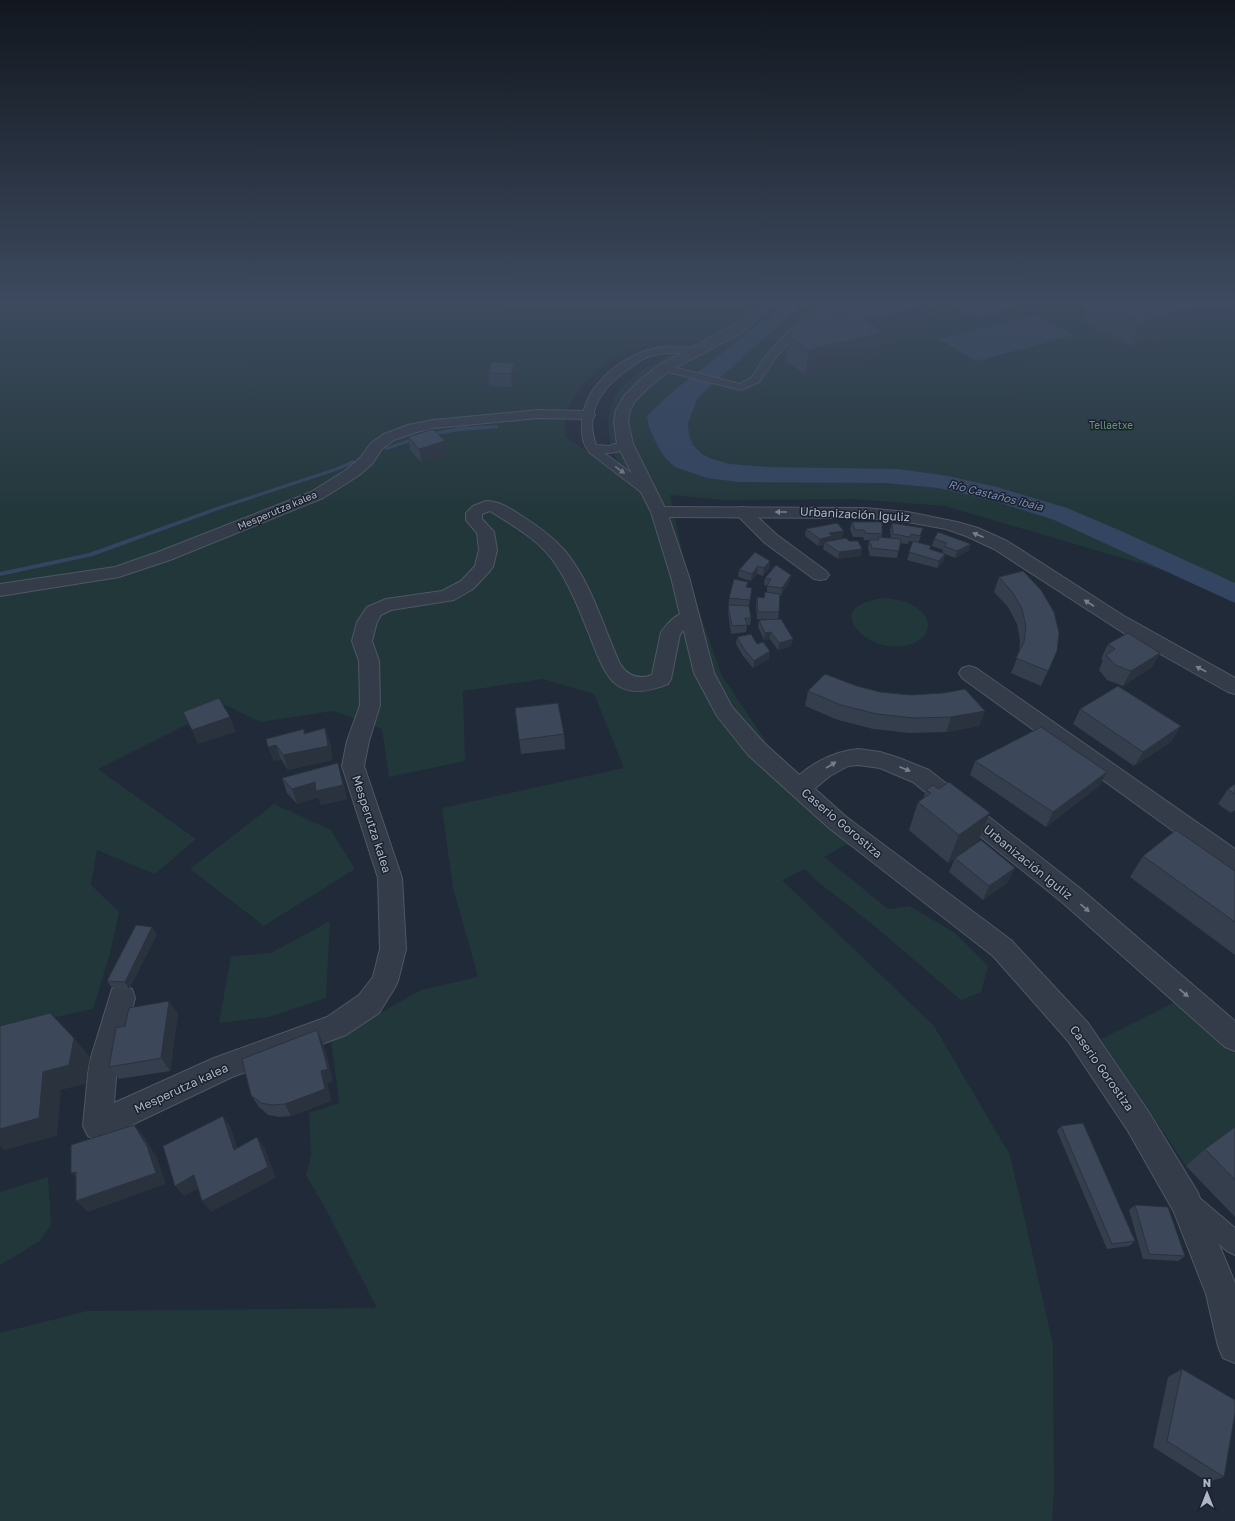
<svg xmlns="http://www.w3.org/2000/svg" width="1235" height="1521" viewBox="0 0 1235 1521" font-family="'Golos Text',sans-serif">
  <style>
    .green { fill: #22373a; fill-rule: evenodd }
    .water { fill: #344561 }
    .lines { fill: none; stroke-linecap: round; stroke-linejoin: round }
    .stream { fill: #344561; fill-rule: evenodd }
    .service-casing { stroke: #4f5764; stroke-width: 2 }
    .pedestrian-casing { stroke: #4f5764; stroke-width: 2 }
    .minor-casing { stroke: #4f5764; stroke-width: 2 }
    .tertiary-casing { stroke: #4f5764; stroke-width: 2 }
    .service { fill: #343c49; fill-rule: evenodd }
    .pedestrian { fill: #343c49; fill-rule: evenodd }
    .minor { fill: #343c49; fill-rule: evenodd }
    .tertiary { fill: #343c49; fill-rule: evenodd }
    .wall { fill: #343e4d }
    .shaded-wall { fill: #2a323e }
    .building { fill: #3c4859; stroke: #2a323e }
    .oneway { fill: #78808e }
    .labels { text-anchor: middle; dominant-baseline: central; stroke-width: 3; stroke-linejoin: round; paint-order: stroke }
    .far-park-label { font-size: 10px; fill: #669773; stroke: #1a212e }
    .far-street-label { font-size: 10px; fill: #afb7c6; stroke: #1a212e }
    .far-water-label { font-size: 11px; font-style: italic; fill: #768daf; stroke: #1a212e }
    .street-label { font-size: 12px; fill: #afb7c6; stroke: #1a212e }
  </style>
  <rect width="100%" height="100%" fill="#212a39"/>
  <g class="green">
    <path d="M 0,301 L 1235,301 L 1235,591 L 945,506 L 853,499 L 724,500 L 670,495 L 688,579 L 722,676 L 770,747 L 867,833 L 824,857 L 888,909 L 910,906 L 955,933 L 988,966 L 981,992 L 961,1000 L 877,928 L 818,882 L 805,869 L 782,880 L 934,1026 L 1010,1155 L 1053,1344 L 1054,1489 L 1052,1521 L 0,1521 L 0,1333 L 87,1311 L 377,1308 L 321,1200 L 306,1176 L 311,1155 L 309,1113 L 339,1103 L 331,1041 L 421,990 L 478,977 L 453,888 L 442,808 L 624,768 L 594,694 L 543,679 L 463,691 L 465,761 L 389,777 L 382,729 L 333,711 L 261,722 L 225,705 L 98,769 L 196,839 L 155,874 L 97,850 L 91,885 L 119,912 L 110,953 L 93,1009 L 0,1029 ZM 664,342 L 668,356 C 626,375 596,401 613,451 C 616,460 623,469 626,478 L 566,437 C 566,431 564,424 565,419 C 571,391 599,366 623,353 C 635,347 651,344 664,342 Z"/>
    <path d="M 886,598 C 894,599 902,600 910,604 C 934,615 935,638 908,645 C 867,656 817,604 886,598 Z"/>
    <path d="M 274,804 L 331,830 L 355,869 L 264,926 L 190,869 Z"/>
    <path d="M 330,921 L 326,998 L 269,1017 L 219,1023 L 231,956 L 271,953 Z"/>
    <path d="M 1177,1001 L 1235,1051 L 1235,1130 L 1186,1166 L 1101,1039 Z"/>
    <path d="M 48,1177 L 51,1224 L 40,1241 L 0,1265 L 0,1192 Z"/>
  </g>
  <g class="water">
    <path d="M 788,301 L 807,301 L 698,397 L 688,423 L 689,435 L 693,445 L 702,454 L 712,459 L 730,464 L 767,467 L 899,469 L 948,476 L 997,487 L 1067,508 L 1121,531 L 1235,583 L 1235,603 L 1054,520 L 995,501 L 938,488 L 885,483 L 738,482 L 707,478 L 675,467 L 666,459 L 658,447 L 649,427 L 647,416 L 671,393 Z"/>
    <path d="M 984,301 L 1006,301 L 1017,307 L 1001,311 Z"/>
    <path d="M 978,302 L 997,312 L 974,317 L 955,307 Z"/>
    <path d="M 1036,315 L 1074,335 L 976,361 L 939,339 Z"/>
  </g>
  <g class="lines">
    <g class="stream">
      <path d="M 496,425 L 498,426 L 498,428 L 460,431 L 424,437 L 387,450 L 384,448 L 423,434 L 460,427 Z"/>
      <path d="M 353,460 L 356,462 L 355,463 L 339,470 L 221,509 L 93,556 L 0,576 L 0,572 L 89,553 L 217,507 L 335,468 Z"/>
    </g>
    <g class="service-casing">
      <g id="service">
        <path d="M 839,301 L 853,301 L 852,303 L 821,313 L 793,337 L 773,361 L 759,382 L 741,390 L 660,370 L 659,368 L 664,365 L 740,384 L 751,378 L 765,357 L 787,333 L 815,309 Z"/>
        <path d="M 663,347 L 697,348 L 702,351 L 697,354 C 682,353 666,351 651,356 C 643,358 636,363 630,368 C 603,386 584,411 596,445 L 609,446 L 625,441 L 629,442 L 631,444 C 624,452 613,453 604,453 L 653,489 L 655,492 L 653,495 L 645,495 L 590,453 C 583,445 581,435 582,424 C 583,384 626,352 663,347 Z"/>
        <path d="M 1194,1197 L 1202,1200 L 1235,1228 L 1235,1255 L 1227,1251 L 1186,1216 L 1183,1208 L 1186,1200 Z"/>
      </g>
    </g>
    <g class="pedestrian-casing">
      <g id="pedestrian">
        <path d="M 742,507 L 748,508 L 777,535 L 826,571 L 829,575 L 826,579 L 820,580 L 814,579 L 765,543 L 734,512 L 736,508 Z"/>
        <path d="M 969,666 L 976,668 L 1235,849 L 1235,872 L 1226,869 L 962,678 L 959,673 L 962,668 Z"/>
      </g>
    </g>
    <g class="minor-casing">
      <g id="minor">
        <path d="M 538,410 L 588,411 L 593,412 L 595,415 L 593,418 L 588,419 L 538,418 L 434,428 L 417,432 L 394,440 L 382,449 L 372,464 L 358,476 L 323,498 L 170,560 L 119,577 L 0,596 L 0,584 L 115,567 L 158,552 L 311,492 L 346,470 L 360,458 L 371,443 L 384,434 L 408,425 L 434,420 Z"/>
        <path d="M 486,501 C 500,501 511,509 522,516 C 538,526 553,537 565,551 C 592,584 603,626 620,664 C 628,676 638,680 652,675 L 661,632 C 669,621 682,608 696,612 L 698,616 L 680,634 L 671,679 L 668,684 C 614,705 606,677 589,634 C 580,611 570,586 556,565 C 541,541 514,526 490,511 L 482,514 L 482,519 L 494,532 L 497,550 L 493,567 L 490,571 L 473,589 L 454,600 L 391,610 L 381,615 L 377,622 L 372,641 L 379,661 L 380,705 L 369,741 L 364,766 L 402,878 L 406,949 L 398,981 L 394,989 L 379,1013 L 346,1035 L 232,1077 L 98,1141 L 88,1136 L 83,1126 L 89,1064 L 112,989 L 122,986 L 132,989 L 135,998 L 117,1064 L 114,1103 L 214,1058 L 327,1017 L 359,995 L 373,977 L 380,949 L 378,878 L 342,766 L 347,741 L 360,705 L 359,661 L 352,641 L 357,622 L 367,607 L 386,599 L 442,591 L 461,581 L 475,566 L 479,550 L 477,533 L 466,520 L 466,513 L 473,506 Z"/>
        <path d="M 659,507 L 865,508 L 908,512 L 957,522 L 978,528 L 1007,541 L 1124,616 L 1235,678 L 1235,694 L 1228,692 L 1130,637 L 994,549 L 966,536 L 946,529 L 908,522 L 865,518 L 659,517 L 653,516 L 651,512 L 653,508 Z"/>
        <path d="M 858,749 L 880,752 L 899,758 L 929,770 L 1081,889 L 1235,1021 L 1235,1051 L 1225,1047 L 1063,903 L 913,782 L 880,768 L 858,765 L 848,766 L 830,776 L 808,794 L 800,796 L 792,794 L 789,788 C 801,767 834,751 858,749 Z"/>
      </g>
    </g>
    <g class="tertiary-casing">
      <path id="tertiary" d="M 764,301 L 778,301 L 741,333 L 669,371 L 651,385 L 635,401 L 630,410 L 628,422 L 633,444 L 667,512 L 689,577 L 714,673 L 732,707 L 764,743 L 845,816 L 1011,940 L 1088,1023 L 1148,1111 L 1197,1191 L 1235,1283 L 1235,1363 L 1223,1358 L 1218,1346 L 1206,1294 L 1174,1212 L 1128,1131 L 1068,1041 L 993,956 L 829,828 L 748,755 L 717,716 L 694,673 L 671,577 L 651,512 L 617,444 L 614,422 L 616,410 L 624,396 L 641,379 L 659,365 L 731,327 Z"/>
    </g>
    <use href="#service" class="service"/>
    <use href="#pedestrian" class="pedestrian"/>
    <use href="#minor" class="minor"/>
    <use href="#tertiary" class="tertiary"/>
  </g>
  <g class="wall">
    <path d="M 825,301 L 931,301 L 929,327 L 883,339 L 879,356 L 805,375 L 786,361 L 789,336 L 823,312 Z"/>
    <path d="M 1089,301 L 1235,301 L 1130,346 L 1082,322 Z"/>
    <path d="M 515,363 L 516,376 L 512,387 L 489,386 L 488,373 Z"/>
    <path d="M 408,437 L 447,455 L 422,463 L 410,450 Z"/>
    <path d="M 852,522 L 882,534 L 882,537 L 891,538 L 890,530 L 892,523 L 921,536 L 918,543 L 931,546 L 930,549 L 945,554 L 943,562 L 937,568 L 907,560 L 913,542 L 909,541 L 908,544 L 900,543 L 897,558 L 870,556 L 868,548 L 869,540 L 871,540 L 864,540 L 863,537 L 853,537 L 850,529 Z"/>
    <path d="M 806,529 L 842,538 L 832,539 L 831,541 L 849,541 L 862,549 L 860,556 L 838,559 L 823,549 L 824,545 L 818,546 L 805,536 Z"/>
    <path d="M 934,539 L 971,544 L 968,551 L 955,558 L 942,553 L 943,550 L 932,546 Z"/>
    <path d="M 770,561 L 769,569 L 763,576 L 757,574 L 751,581 L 738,577 L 739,570 Z"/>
    <path d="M 1023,571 L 1057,651 L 1041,686 L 1011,673 L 1019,653 L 1020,640 L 1017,624 L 1008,607 L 994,592 L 999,577 Z"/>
    <path d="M 791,575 L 789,582 L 781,595 L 780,595 L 779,612 L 778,619 L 793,639 L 791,646 L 778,650 L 770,639 L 764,640 L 758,627 L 759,620 L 774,619 L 757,619 L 756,605 L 757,597 L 764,598 L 767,592 L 767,586 L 764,585 L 765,578 Z"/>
    <path d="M 748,582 L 747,588 L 752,588 L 749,606 L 751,618 L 750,625 L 747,625 L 746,632 L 731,634 L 728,612 L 729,598 Z"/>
    <path d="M 737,637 L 769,659 L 753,668 L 743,656 L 736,644 Z"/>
    <path d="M 1108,644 L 1160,653 L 1152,667 L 1123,686 L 1107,680 L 1099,670 L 1103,660 L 1101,659 Z"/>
    <path d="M 857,686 L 880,692 L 985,711 L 979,726 L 946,732 L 910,733 L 873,729 L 838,720 L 805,706 L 808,691 Z"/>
    <path d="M 515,708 L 564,734 L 565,749 L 521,754 Z"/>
    <path d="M 1080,709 L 1172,741 L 1134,766 L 1073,724 Z"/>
    <path d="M 325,728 L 330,742 L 332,760 L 288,770 L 281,759 L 274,761 L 268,747 L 305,733 Z"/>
    <path d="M 975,761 L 1107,772 L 1099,786 L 1046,827 L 970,775 Z"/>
    <path d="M 282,778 L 342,778 L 347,799 L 321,805 L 318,797 L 297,804 L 287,793 Z"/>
    <path d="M 1235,784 L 1235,810 L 1231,813 L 1218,804 L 1228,789 Z"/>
    <path d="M 933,785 L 978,841 L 961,853 L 1008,882 L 983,900 L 949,872 L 955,858 L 948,863 L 909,830 L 918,802 L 923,799 L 926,790 Z"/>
    <path d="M 1143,856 L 1235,871 L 1235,955 L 1130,877 Z"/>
    <path d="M 157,934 L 129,989 L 112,988 L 107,981 Z"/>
    <path d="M 169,1001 L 178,1014 L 170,1071 L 119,1079 L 109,1067 L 125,1026 Z"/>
    <path d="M 317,1030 L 323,1043 L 333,1081 L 327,1083 L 331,1101 L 291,1116 L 279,1117 L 268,1115 L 259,1107 L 251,1095 Z"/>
    <path d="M 1061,1126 L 1135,1241 L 1129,1246 L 1107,1249 L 1057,1131 Z"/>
    <path d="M 1235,1127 L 1235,1217 L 1186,1166 L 1205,1149 Z"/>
    <path d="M 1135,1205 L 1185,1256 L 1178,1261 L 1143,1259 L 1129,1210 Z"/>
    <path d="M 1182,1369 L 1224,1477 L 1208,1482 L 1153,1447 L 1168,1377 Z"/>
  </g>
  <g class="shaded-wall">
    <path d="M 1214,301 L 1235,301 L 1235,316 L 1130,346 L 1140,322 Z"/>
    <path d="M 935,303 L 929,327 L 883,339 L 879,356 L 805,375 L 809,350 L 866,320 Z"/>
    <path d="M 515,363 L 516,376 L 512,387 L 511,374 Z"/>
    <path d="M 445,441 L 447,455 L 422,463 L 419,449 Z"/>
    <path d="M 844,531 L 842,538 L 832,539 L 831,543 L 824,542 L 824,545 L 818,546 L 820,539 L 829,533 Z"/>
    <path d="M 971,544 L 968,551 L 955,558 L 957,551 Z"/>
    <path d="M 862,549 L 860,556 L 838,559 L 839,552 Z"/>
    <path d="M 945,554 L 943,562 L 937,568 L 939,561 Z"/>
    <path d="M 770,561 L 769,569 L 763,576 L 764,568 Z"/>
    <path d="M 758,566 L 757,574 L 751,581 L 752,574 Z"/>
    <path d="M 791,575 L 789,582 L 781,595 L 782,588 Z"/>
    <path d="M 771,632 L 770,639 L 764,640 L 765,633 Z"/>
    <path d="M 793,639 L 791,646 L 778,650 L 779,643 Z"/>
    <path d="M 770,651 L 769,659 L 753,668 L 754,661 Z"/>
    <path d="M 1057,651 L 1051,666 L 1041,686 L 1048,671 Z"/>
    <path d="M 1160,653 L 1152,667 L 1123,686 L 1131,671 Z"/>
    <path d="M 985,711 L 979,726 L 946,732 L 951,717 Z"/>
    <path d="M 230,717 L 236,732 L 198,744 L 192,730 Z"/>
    <path d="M 1181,726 L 1172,741 L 1134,766 L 1143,752 Z"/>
    <path d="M 325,728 L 330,742 L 332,760 L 288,770 L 283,755 Z"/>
    <path d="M 276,745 L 281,759 L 274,761 L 268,747 Z"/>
    <path d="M 338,763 L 347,799 L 321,805 L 318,797 L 297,804 L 292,789 Z"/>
    <path d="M 1107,772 L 1099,786 L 1046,827 L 1053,812 Z"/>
    <path d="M 990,813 L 978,841 L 948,863 L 959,835 Z"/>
    <path d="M 1015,868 L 1008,882 L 983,900 L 989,886 Z"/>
    <path d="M 152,927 L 157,934 L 129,989 L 125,982 Z"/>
    <path d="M 169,1001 L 178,1014 L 170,1071 L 161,1058 Z"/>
    <path d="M 317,1030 L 323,1043 L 333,1081 L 327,1083 L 331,1101 L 291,1116 L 285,1104 L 321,1071 Z"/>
    <path d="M 74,1038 L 90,1057 L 85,1084 L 61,1090 L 57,1136 L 5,1150 L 0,1146 L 0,1129 L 43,1072 Z"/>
    <path d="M 223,1116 L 231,1128 L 242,1162 L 234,1150 Z"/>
    <path d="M 134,1125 L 144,1136 L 157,1158 L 166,1184 L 88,1212 L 76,1201 Z"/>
    <path d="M 257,1137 L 265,1148 L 276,1178 L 211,1212 L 202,1201 Z"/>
    <path d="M 76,1172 L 83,1184 L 71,1173 Z"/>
    <path d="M 194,1175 L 203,1186 L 184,1196 L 175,1186 Z"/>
  </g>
  <g class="building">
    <path d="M 831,301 L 931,301 L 935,303 L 866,320 L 884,332 L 809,350 L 789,336 L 799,319 L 832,309 L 842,315 L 851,314 Z"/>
    <path d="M 1097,301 L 1214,301 L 1140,322 Z"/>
    <path d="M 492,362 L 515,363 L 511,374 L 488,373 Z"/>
    <path d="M 433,429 L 445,441 L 419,449 L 408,437 Z"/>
    <path d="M 852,522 L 882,522 L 882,534 L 865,533 L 864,530 L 855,530 Z"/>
    <path d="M 837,523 L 844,531 L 829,533 L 832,536 L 820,539 L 806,529 L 816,527 Z"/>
    <path d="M 892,523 L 923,528 L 920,536 L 911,534 L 910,537 L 893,534 Z"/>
    <path d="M 938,532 L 971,544 L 957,551 L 944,546 L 947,543 L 934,539 Z"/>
    <path d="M 878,537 L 901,539 L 899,551 L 872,548 L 869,540 L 879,540 Z"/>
    <path d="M 846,538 L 849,541 L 858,541 L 862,549 L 839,552 L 824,542 Z"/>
    <path d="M 913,541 L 931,546 L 929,549 L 945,554 L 939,561 L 909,552 Z"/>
    <path d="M 755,552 L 770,561 L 764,568 L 758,566 L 752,574 L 739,570 Z"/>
    <path d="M 776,565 L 791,575 L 782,588 L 767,586 L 771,579 L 765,578 Z"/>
    <path d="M 1023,571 L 1041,590 L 1054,612 L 1059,633 L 1057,651 L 1048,671 L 1016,658 L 1024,642 L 1026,626 L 1022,609 L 1013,593 L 999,577 Z"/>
    <path d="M 734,579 L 748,582 L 746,587 L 752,588 L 750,600 L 729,598 Z"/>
    <path d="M 765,592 L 780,594 L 779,612 L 758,612 L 757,597 L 764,598 Z"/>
    <path d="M 728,605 L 749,606 L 751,618 L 745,618 L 747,625 L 732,626 Z"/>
    <path d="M 781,619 L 793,639 L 779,643 L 771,632 L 765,633 L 759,620 Z"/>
    <path d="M 1128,633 L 1160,653 L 1131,671 L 1115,665 L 1106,655 L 1115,649 L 1108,644 Z"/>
    <path d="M 751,634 L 757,644 L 763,642 L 770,651 L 754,661 L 744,649 L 737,637 Z"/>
    <path d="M 825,674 L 857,686 L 880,692 L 910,695 L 944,693 L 965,689 L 985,711 L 951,717 L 914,718 L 877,714 L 841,705 L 808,691 Z"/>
    <path d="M 1118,686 L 1181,726 L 1143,752 L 1080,709 Z"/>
    <path d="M 219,698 L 230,717 L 192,730 L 183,712 Z"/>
    <path d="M 558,703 L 564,734 L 519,740 L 515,708 Z"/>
    <path d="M 1041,727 L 1107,772 L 1053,812 L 975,761 Z"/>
    <path d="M 325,728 L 328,746 L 283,755 L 276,745 L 268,747 L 266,739 L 304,729 L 304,734 Z"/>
    <path d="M 338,763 L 343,785 L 316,791 L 315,782 L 292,789 L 282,778 Z"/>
    <path d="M 949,782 L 990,813 L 959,835 L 918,802 L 931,793 L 926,790 L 933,785 L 939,789 Z"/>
    <path d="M 1235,784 L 1235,794 L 1228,789 Z"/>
    <path d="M 1176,830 L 1235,871 L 1235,922 L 1143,856 Z"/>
    <path d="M 981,840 L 1015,868 L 989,886 L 955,858 Z"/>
    <path d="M 136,925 L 152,927 L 125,982 L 107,981 Z"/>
    <path d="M 169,1001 L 161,1058 L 109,1067 L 116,1028 L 125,1026 L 129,1008 Z"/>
    <path d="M 50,1013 L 74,1038 L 69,1065 L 43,1072 L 39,1118 L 0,1129 L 0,1026 Z"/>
    <path d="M 317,1030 L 328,1069 L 321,1071 L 325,1089 L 285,1104 L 272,1105 L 261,1103 L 251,1095 L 242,1059 Z"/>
    <path d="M 223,1116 L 234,1150 L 257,1137 L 268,1167 L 202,1201 L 194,1175 L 175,1186 L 163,1146 Z"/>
    <path d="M 1083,1123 L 1135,1241 L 1112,1244 L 1061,1126 Z"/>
    <path d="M 134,1125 L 147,1146 L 156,1173 L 76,1201 L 76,1172 L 71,1173 L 71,1145 Z"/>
    <path d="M 1235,1127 L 1235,1180 L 1205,1149 Z"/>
    <path d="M 1135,1205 L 1168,1207 L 1185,1256 L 1149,1254 Z"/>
    <path d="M 1182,1369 L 1235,1400 L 1235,1413 L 1224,1477 L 1167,1441 Z"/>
  </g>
  <defs><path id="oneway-solid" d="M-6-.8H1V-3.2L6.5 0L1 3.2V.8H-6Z"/></defs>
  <g class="oneway">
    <use href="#oneway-solid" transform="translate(620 470) rotate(36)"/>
    <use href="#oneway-solid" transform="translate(781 512) rotate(180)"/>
    <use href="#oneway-solid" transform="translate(978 535) rotate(-157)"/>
    <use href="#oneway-solid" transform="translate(1089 603) rotate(-147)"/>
    <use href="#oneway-solid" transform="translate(1201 669) rotate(-152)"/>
    <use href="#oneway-solid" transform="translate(831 765) rotate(-32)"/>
    <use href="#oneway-solid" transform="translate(905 769) rotate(23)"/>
    <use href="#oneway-solid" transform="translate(1085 908) rotate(41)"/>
    <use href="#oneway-solid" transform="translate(1184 993) rotate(41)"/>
  </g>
  <linearGradient id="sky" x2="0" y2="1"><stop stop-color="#12171f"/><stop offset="0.59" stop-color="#3d4a5f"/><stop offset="1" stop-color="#3d4a5f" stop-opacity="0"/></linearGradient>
  <rect width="1235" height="514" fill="url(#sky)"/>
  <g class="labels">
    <g class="far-park-label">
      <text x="1111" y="425">Tellaetxe</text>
    </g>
    <g class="far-street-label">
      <text transform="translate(277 510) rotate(-23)">Mesperutza kalea</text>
    </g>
    <g class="far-water-label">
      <text transform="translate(996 495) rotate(14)">Río Castaños ibaia</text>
    </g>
    <g class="street-label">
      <text transform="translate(855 514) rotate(3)">Urbanización Iguliz</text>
      <text transform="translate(842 823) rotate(40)">Caserio Gorostiza</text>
      <text transform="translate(372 824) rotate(72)">Mesperutza kalea</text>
      <text transform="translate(1028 862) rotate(39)">Urbanización Iguliz</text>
      <text transform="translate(1102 1068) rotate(55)">Caserio Gorostiza</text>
      <text transform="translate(181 1088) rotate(-25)">Mesperutza kalea</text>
    </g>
  </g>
  <g transform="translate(1207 1493)" stroke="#1a212e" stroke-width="3" paint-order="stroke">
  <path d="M0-3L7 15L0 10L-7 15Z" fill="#afb7c6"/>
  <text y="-6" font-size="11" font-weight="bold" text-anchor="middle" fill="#afb7c6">N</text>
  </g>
</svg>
